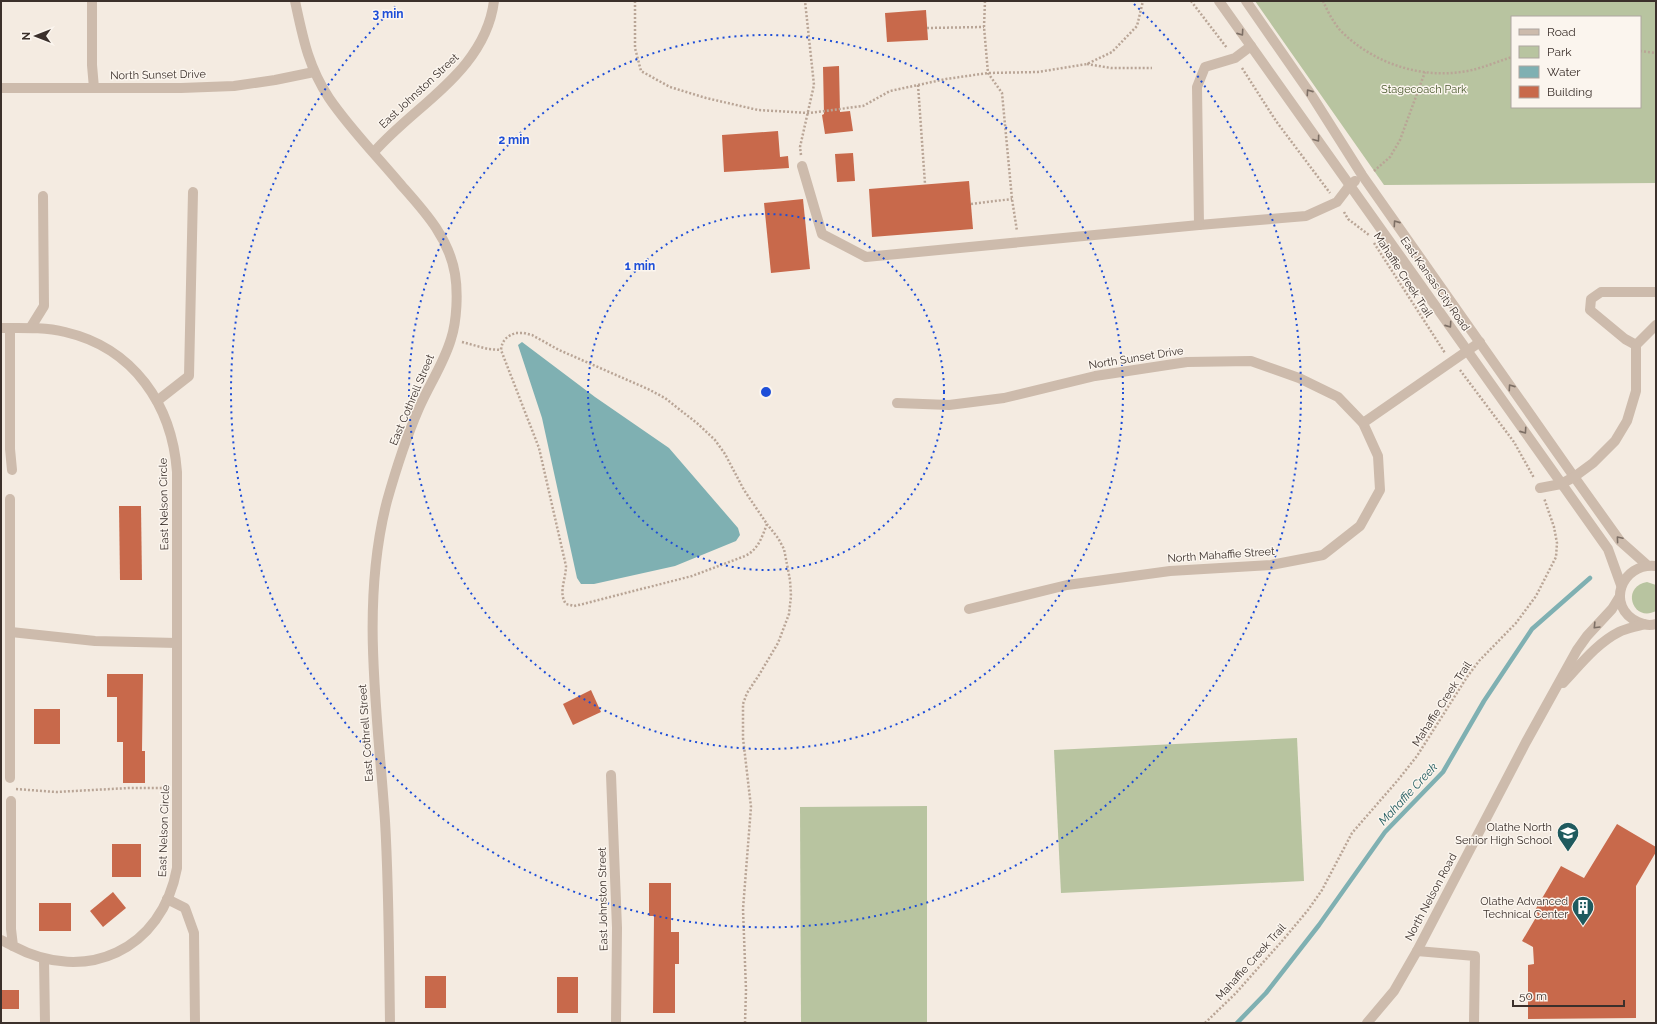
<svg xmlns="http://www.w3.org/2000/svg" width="1657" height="1024" viewBox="0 0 1657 1024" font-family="Raleway,sans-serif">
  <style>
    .green { fill: #b8c4a0; fill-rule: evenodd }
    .water { fill: #7fb0b2 }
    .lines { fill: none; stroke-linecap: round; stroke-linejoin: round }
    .stream { stroke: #7fb0b2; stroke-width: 4.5 }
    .building { fill: #c8694b }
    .path { stroke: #b9a596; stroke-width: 2.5; stroke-dasharray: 2 2; stroke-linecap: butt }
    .minor { stroke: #cdbbac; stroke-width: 10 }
    .oneway { stroke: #7d6f65 }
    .ring { fill: none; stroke: #1d4ed8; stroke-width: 2; stroke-dasharray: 2 4 }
    .labels { text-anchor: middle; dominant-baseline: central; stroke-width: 3; stroke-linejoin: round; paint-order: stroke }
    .street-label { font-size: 11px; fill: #3b302b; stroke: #fbf5ee }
    .park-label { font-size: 11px; fill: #4a5a2e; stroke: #fbf5ee }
    .poi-label { font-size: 11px; fill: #3b302b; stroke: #fbf5ee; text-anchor: end }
    .water-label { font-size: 12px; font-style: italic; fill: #1f5a5e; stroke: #fbf5ee }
    .centre { fill: #1d4ed8; stroke: #fbf5ee; stroke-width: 2 }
    .ring-label { font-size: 12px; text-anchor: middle; font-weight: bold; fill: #1d4ed8; stroke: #fbf5ee; stroke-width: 3; stroke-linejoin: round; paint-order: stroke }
  </style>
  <rect width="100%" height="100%" fill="#f4ebe1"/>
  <g class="green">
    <path d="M 1255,1 L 1656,1 L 1656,183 L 1384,185 ZM 1512,17 L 1640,17 L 1640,107 L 1512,107 Z"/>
    <path d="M 1647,582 L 1656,585 L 1656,611 C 1633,623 1620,587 1647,582 Z"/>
    <path d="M 1297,738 L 1304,881 L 1061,893 L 1054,750 Z"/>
    <path d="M 927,806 L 927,1023 L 801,1023 L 800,807 Z"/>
  </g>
  <path class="water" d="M 522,342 L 595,397 L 669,448 L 738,528 L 740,535 L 736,541 L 675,566 L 594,584 L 581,584 L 577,578 L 542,418 L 518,345 Z"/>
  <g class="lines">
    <path class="stream" d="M 1237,1023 L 1266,993 L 1319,925 L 1385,832 L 1443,772 L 1484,701 L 1532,629 L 1590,578"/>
  </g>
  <g class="building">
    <path d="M 926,10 L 928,40 L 887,42 L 885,13 Z"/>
    <path d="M 839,66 L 840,112 L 850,111 L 853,131 L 825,134 L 822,115 L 824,114 L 823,67 Z"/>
    <path d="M 778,131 L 780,157 L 788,156 L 789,168 L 724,172 L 722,135 Z"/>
    <path d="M 853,153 L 855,181 L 837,182 L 835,154 Z"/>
    <path d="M 969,181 L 973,229 L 872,237 L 869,189 Z"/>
    <path d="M 803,199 L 810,269 L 771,273 L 764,203 Z"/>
    <path d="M 119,506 L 141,506 L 142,580 L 120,580 Z"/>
    <path d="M 107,674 L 143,674 L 142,751 L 145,751 L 145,783 L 123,783 L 123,742 L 117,742 L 117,697 L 107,697 Z"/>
    <path d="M 591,690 L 601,712 L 573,725 L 563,704 Z"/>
    <rect x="34" y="709" width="26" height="35"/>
    <path d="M 1617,824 L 1656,847 L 1656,852 L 1636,886 L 1636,1018 L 1528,1019 L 1528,965 L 1534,964 L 1533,947 L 1522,941 L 1538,914 L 1534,912 L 1561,866 L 1584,878 Z"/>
    <rect x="112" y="844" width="29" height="33"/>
    <path d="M 649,883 L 671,883 L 671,932 L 679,932 L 679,964 L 675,964 L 675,1013 L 653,1013 L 654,916 L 649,916 Z"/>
    <path d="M 113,892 L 126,908 L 103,927 L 90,911 Z"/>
    <rect x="39" y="903" width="32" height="28"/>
    <rect x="425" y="976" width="21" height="32"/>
    <rect x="557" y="977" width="21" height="36"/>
    <rect x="1" y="990" width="18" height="19"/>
  </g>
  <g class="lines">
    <g class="path">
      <path d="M 635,1 L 635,48 L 641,71 L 670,87 L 706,98 L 758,110 L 809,113 L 863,106 L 890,91 L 946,79 L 988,73 L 1038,72 L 1087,64 L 1112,52 L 1137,26 L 1143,1"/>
      <path d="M 985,1 L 984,27 L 988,73 L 1002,93 L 1012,199 L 1017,231"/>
      <path d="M 1191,1 L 1227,48"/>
      <path d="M 1323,1 C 1327,10 1333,22 1340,30 C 1373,64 1425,81 1472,70 C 1485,67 1499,61 1512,57"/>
      <path d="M 927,28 L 984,27"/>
      <path d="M 1640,51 L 1656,53"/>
      <path d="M 1087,64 L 1111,68 L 1152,68"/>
      <path d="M 1242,68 L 1276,121 L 1330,193"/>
      <path d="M 918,85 L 925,184"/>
      <path d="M 801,155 L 800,147 L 814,85 L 805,1"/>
      <path d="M 1374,171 L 1390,157 L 1400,140 L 1425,72"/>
      <path d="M 971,204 L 1012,199"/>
      <path d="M 1344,212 L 1348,219 L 1369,235"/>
      <path d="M 1374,243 L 1445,353"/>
      <path d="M 516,333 L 524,333 L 532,335 L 559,350 L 648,389 L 665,398 L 698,424 L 715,440 L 725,454 L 744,490 L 767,524 C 762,537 758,550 745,556 L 692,576 L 583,604 L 574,606 L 566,604 C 558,593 566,579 566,566 L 539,448 L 501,350 C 502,340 507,336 516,333 Z"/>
      <path d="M 462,342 L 488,349 L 501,350"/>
      <path d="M 1460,370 L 1514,442 L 1534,478"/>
      <path d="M 16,789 L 56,792 L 129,788 L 165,788"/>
      <path d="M 745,1023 L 746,990 L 743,909 L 751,807 L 743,738 L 743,704 L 747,693 L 759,675 L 778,643 L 789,614 L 791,596 L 790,580 L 784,549 L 778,538 L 767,524"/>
      <path d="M 1205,1023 L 1235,994 L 1283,940 L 1308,910 L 1322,890 L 1352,833 L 1398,780 L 1417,756 L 1467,677 L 1479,661 L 1516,623 L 1536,596 L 1556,557 L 1557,543 L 1554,527 L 1544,498"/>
    </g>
    <g class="minor">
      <path d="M 92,1 L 92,65 L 94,88"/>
      <path d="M 295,1 C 303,38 308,66 329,98 C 350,129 378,157 402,186 C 425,212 449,238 455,274 C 458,292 457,321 451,339 C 444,363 429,385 419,408 C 406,438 396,469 387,501 C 360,605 378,715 385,821 C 389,888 389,956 390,1023"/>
      <path d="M 1219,1 L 1608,549 L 1621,585"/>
      <path d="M 1246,1 L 1312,96 L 1362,175 L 1570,471 L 1620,541 L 1647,565"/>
      <path d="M 1251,46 L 1235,58 L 1205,67 L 1197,87 L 1199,225 L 1306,216 L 1337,202 L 1350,185 L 1355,181"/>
      <path d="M 1,88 L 181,88 L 234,86 L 275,80 L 314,72"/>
      <path d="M 374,152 C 416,104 485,71 494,1"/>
      <path d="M 802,166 L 822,234 L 866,257 L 1199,225"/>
      <path d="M 31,327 L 44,306 L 43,196"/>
      <path d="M 1,328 C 23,328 44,327 65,332 C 134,348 172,405 177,472 L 177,868 C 162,950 86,985 13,946 L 11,929 L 11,801"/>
      <path d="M 10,328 L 10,449 L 12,470"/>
      <path d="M 1636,345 L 1625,339 L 1590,310 L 1591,299 L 1601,292 L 1656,292"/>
      <path d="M 157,401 L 189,376 L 193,192"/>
      <path d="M 897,403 L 949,405 L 1004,398 L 1095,376 L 1187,362 L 1251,361 L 1299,378 L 1338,397 L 1363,423 L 1378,456 L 1380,490 L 1360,526 L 1323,555 L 1271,565 L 1170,571 L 1067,585 L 969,609"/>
      <path d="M 1363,423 L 1480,342"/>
      <path d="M 1540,488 L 1561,484 L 1574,477 L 1593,463 L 1615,441 L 1627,421 L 1636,391 L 1636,345 L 1656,325"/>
      <path d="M 10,499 L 10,778"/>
      <path d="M 1656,566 C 1621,562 1605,607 1638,622 C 1644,625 1650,626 1656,624"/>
      <path d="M 11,632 L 95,641 L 177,643"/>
      <path d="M 1563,683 C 1580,665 1597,643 1619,632 C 1627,628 1636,627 1644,624"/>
      <path d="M 611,775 L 617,928 L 616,1023"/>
      <path d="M 167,899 L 185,908 L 194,933 L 195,1023"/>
      <path d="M 1,940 L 13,946"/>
      <path d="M 1417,951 L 1475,956 L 1474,1023"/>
      <path d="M 44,959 L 45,1023"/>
      <path d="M 1367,1023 L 1394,991 L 1417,951 L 1526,742 L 1577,650 L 1587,636 L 1612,609 L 1620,596"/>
    </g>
  </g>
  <defs><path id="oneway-chevron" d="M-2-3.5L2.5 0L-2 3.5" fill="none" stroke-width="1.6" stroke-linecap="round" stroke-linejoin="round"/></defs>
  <g class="oneway">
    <use href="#oneway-chevron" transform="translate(1241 33) rotate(55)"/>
    <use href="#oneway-chevron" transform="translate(1309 92) rotate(-125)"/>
    <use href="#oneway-chevron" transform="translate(1317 139) rotate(54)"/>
    <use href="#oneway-chevron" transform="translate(1396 223) rotate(-125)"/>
    <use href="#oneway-chevron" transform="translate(1449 325) rotate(55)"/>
    <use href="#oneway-chevron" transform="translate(1511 387) rotate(-125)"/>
    <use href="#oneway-chevron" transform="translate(1524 431) rotate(55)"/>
    <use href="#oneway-chevron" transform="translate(1619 539) rotate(-130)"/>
    <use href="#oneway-chevron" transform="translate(1596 626) rotate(134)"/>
  </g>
  <g class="ring">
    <circle cx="766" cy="392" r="178"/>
    <circle cx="766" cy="392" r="357"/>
    <path d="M1134 4A535 535 0 1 1 398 4"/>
  </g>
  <defs>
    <g id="school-pin" transform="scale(1.15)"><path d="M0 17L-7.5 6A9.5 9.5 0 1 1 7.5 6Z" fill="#1f5a5e" stroke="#fbf5ee"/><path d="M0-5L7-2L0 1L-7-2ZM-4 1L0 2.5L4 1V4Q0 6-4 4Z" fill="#fff"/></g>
    <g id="building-pin" transform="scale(1.15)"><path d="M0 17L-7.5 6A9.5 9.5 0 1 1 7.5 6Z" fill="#1f5a5e" stroke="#fbf5ee"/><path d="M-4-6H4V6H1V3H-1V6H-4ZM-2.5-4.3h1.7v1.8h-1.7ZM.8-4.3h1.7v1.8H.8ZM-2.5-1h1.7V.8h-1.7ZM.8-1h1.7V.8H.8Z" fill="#fff"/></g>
  </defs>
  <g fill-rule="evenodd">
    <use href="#school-pin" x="1568" y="833"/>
    <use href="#building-pin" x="1583" y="907"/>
  </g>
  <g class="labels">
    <g class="street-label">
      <text transform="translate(158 75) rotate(-1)">North Sunset Drive</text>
      <text transform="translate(419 91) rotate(-43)">East Johnston Street</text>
      <text transform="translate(1403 275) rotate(57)">Mahaffie Creek Trail</text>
      <text transform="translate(1435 284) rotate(55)">East Kansas City Road</text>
      <text transform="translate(1136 358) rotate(-9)">North Sunset Drive</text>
      <text transform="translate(412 400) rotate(-67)">East Cothrell Street</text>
      <text transform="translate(164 504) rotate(-91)">East Nelson Circle</text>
      <text transform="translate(1221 555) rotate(-4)">North Mahaffie Street</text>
      <text transform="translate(1442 704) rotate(-57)">Mahaffie Creek Trail</text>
      <text transform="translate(366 733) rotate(-94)">East Cothrell Street</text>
      <text transform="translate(164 831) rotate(-88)">East Nelson Circle</text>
      <text transform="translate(1431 897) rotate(-62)">North Nelson Road</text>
      <text transform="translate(603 899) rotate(-91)">East Johnston Street</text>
      <text transform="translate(1251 962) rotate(-48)">Mahaffie Creek Trail</text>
    </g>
    <g class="park-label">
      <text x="1424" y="89">Stagecoach Park</text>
    </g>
    <g class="poi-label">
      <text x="1552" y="827">Olathe North<tspan x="1552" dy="13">Senior High School</tspan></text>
      <text x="1568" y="901">Olathe Advanced<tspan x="1568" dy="13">Technical Center</tspan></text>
    </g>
    <g class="water-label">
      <text transform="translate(1408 794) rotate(-47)">Mahaffie Creek</text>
    </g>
  </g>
  <circle cx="766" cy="392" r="6" class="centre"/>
  <g class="ring-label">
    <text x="388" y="18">3 min</text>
    <text x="514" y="144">2 min</text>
    <text x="640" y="270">1 min</text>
  </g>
  <rect width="1657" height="1024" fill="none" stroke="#3b302b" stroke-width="4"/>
  <rect x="1511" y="16" width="130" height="92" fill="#fbf5ee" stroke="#aea6a0"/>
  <rect x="1519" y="29" width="20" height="6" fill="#cdbbac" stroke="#aea6a0"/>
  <text x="1547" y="36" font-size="12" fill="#3b302b">Road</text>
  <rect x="1519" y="46" width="20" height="12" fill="#b8c4a0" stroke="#aea6a0"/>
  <text x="1547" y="56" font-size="12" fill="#3b302b">Park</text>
  <rect x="1519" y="66" width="20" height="12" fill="#7fb0b2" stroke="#aea6a0"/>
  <text x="1547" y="76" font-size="12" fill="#3b302b">Water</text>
  <rect x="1519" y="86" width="20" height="12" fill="#c8694b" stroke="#aea6a0"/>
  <text x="1547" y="96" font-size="12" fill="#3b302b">Building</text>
  <g transform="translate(36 36) rotate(270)" stroke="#fbf5ee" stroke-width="3" paint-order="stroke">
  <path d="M0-3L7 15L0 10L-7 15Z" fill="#3b302b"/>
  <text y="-6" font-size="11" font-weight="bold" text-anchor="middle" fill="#3b302b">N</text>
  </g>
  <path d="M1513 1000v6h111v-6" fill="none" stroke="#3b302b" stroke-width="2"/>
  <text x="1519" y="1000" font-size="12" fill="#3b302b" stroke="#fbf5ee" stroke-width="3" paint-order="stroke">50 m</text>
</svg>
